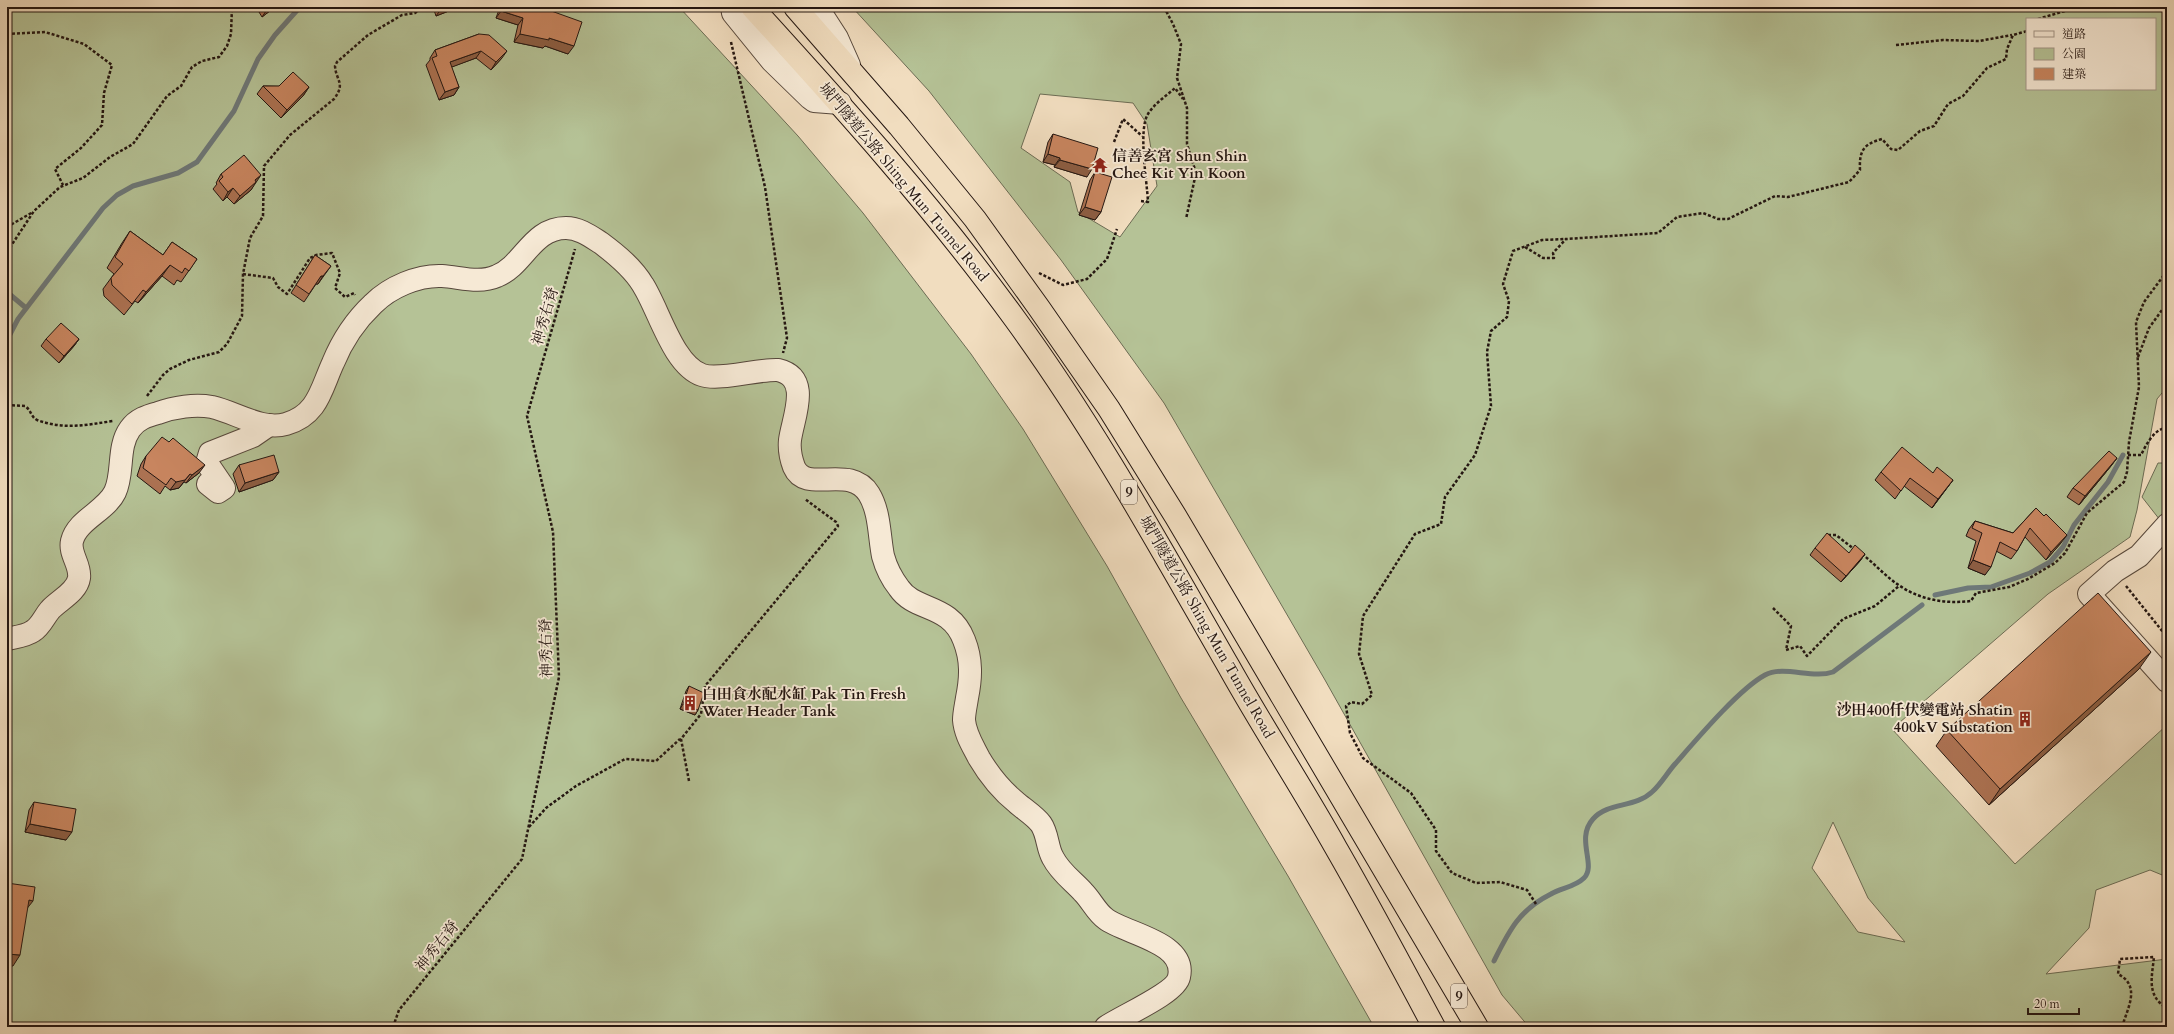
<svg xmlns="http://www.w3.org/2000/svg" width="2174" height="1034" viewBox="0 0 2174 1034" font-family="Cardo,'Noto Serif TC',serif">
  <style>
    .green { fill: #b5c296; stroke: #6c6c54; fill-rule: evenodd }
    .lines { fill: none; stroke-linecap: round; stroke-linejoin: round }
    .stream { stroke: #6e7878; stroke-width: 5 }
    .minor-casing { stroke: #57483c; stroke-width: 24 }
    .highway-casing { stroke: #241611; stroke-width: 24 }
    .path { stroke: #241611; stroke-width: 2.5; stroke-dasharray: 3 2; stroke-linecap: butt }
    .minor { stroke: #f6e9d5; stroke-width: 22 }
    .highway { stroke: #f1ddbf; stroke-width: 22 }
    .wall { fill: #ac7252; stroke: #241611 }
    .shaded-wall { fill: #8c5d42; stroke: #241611 }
    .building { fill: #c8855f; stroke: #241611 }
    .labels { text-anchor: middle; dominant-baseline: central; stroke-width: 3.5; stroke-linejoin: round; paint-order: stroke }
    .shield { fill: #f6e9d5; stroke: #63554c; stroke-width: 1 }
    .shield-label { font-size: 14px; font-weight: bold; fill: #241611 }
    .poi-label { font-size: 15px; font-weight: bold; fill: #241611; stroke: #f6e9d5; text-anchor: start }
    .street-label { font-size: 15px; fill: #241611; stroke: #f6e9d5 }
  </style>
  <rect width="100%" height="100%" fill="#f1ddbf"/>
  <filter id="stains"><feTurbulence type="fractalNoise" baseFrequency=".005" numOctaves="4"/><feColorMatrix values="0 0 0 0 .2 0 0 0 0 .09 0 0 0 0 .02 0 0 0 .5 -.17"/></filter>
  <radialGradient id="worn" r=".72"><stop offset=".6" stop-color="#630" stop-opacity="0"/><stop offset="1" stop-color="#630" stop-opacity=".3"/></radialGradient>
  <g class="green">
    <path d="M 7,7 L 679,7 L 798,136 L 863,213 L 971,354 L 1023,429 L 1107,566 L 1181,698 L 1288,876 L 1374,1027 L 7,1027 Z"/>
    <path d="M 852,7 L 2167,7 L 2167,387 L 2157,399 L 2137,510 L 2130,537 L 2048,594 L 1892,729 L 2015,864 L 2167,725 L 2167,877 L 2150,870 L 2096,890 L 2089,928 L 2046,974 L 2167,959 L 2167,1027 L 1529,1027 L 1502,995 L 1325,680 L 1164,403 L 1061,260 L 929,91 ZM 2027,19 L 2155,19 L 2155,89 L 2027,89 ZM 1040,94 L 1133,103 L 1147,124 L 1157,186 L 1120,237 L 1078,212 L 1070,182 L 1021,148 ZM 1833,822 L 1868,898 L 1905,942 L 1858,932 L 1812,868 Z"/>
    <path d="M 2158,463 L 2167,463 L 2167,529 L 2142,497 Z"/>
  </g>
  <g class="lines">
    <g class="stream">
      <path d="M 7,292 L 26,308"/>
      <path d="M 7,340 L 18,319 L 103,208 L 117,195 L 133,186 L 178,173 L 197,162 L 234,111 L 258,59 L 275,35 L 300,7"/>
      <path d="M 1935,595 L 1968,588 L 1991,587 L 2030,573 L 2050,562 L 2063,547 L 2074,525 L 2108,482 L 2123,455"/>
      <path d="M 1494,961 C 1509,931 1519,910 1551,894 C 1561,888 1575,887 1584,878 C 1597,865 1575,839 1593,819 C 1608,802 1635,808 1652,792 C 1661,784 1667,773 1675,764 C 1696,740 1739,689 1765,675 C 1784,665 1812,679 1833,672 L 1922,605"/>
    </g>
    <g class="minor-casing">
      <g id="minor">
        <path d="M 732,7 L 733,13 L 772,61 L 810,98 L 814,101 L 840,103"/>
        <path d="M 817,7 L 837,38 L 849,65"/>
        <path d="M 208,484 L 218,492 L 224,488 L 207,463 L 210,453 L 253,436 L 269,425"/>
        <path d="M 2167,525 L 2139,556 L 2115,571 L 2089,594 L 2167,681"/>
        <path d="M 7,639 C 15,637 26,636 33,631 C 41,626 44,617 50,610 C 59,600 77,592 79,578 C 81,565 69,554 72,541 C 77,520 106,511 115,492 C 124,473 117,447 130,429 C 137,419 147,416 158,413 C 174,407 195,404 212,407 C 235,412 262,431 286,424 C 318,415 321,389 333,363 C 342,341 356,320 373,304 C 390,287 418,275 442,276 C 460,277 479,284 497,276 C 524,265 532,228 566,228 C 579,228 590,236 601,243 C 617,255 633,268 643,285 C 659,310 673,365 702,375 C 719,381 758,369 778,370 C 812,378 793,417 790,440 C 789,449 791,459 794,467 C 806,495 850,463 869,494 C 880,512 879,536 883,556 C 886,567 892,579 899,588 C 915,612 950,603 964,640 C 972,660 971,678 967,698 C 966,705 964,713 964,720 C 965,734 973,746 979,758 C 989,775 1002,791 1017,803 C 1025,810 1035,816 1041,824 C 1048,834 1047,848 1053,858 C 1060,872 1073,881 1083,892 C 1092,901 1096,912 1106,919 C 1126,934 1187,942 1179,977 C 1176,993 1122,1016 1106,1027"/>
      </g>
    </g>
    <g class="highway-casing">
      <g id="highway">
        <path d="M 752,7 C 844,108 935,209 1015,319 C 1096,430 1161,549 1229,667 C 1263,728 1302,787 1336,848 C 1370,907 1402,967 1434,1027"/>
        <path d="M 795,7 L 899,126 L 975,219 L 1039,308 L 1109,409 L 1176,517 L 1477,1027"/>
      </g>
    </g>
    <g class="path">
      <path d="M 1164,7 L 1173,24 L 1181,44 L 1177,78 L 1187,108 L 1187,144 L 1196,173 L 1186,219"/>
      <path d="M 2038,19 L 2078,7"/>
      <path d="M 7,34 L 45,32 L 84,44 L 112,65 L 104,93 L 102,125 L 81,148 L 55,169 L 63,185"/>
      <path d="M 731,42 L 765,187 L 787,338 L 783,353"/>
      <path d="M 1896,45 L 1943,40 L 1979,41 L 2012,35"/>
      <path d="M 1114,142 L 1123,119 L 1142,136"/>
      <path d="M 1141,201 L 1148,202 C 1147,181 1138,130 1148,114 C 1154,104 1166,96 1175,88 L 1183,99"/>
      <path d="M 7,227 L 33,212"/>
      <path d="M 1525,247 L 1543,258 L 1554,258 L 1553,253 L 1566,239 L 1658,233 L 1677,217 L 1703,213 L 1718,219 L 1728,219 L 1775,196 L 1788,197 L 1849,182 L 1860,170 C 1859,150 1864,144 1882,139 L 1891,149 L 1898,150 L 1920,131 L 1934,126 L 1948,104 L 1963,96 L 1987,68 L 2006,59 L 2007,49 L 2013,35 L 2027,31"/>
      <path d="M 7,252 L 34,211 L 60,187 L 83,178 L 110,157 L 133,144 L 167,96 L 181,86 L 192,67 L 202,61 L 219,57 L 227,46 L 231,34 L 232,7"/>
      <path d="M 1039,273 L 1063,285 L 1087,279 L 1107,259 L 1117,229"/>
      <path d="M 243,274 L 273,278 L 278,287 L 287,294 L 310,258 L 316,255 L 332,253 L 340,273 L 335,288 L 345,297 L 354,293 L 355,295"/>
      <path d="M 2138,357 L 2149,328 L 2167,303"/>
      <path d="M 147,396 L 163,375 L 170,369 L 189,360 L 219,352 L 227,344 L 242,316 L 243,274 L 250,238 L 263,216 L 264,166 L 290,135 L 334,99 C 346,83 336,81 335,66 L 337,62 L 368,35 L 402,15 L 415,13 L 422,7"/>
      <path d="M 7,405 L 25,406 C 31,410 31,417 37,420 C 64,430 86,425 113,421"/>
      <path d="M 2128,455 L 2141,455 C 2146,445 2154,429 2166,428"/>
      <path d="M 1828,535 L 1836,535 L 1854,549"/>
      <path d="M 1862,554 C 1875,564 1886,577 1900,586 C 1921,600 1946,604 1971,601 L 1976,593 L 2009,587 L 2028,579 L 2055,563 L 2065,553 L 2087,513 L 2124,482 L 2127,472 L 2129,442 L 2139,387 L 2136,322 L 2144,302 L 2167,271"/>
      <path d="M 2126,586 L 2167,637"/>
      <path d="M 1773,608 L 1791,626 L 1786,650 L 1800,646 L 1807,656 L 1843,619 L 1875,606 L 1899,586"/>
      <path d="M 689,781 L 681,739 L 701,714 L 705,686 L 838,526 L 836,522 L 805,499"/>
      <path d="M 529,827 L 546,808 L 576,786 L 625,759 L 656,761 L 680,739"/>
      <path d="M 1536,904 L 1527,890 L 1500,882 L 1476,883 L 1452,873 L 1436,851 L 1436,830 L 1411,793 L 1363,758 L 1350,733 L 1346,706 L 1351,702 L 1362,704 L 1372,695 L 1359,654 L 1363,616 L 1415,534 L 1441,524 L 1445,497 L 1475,455 L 1491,406 L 1487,352 L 1491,331 L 1507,317 L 1509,301 L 1503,284 L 1513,251 L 1542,240 L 1566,239"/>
      <path d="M 393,1027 L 399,1010 L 522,859 L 559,677 L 553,532 L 527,416 L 575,249"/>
      <path d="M 2122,1027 C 2128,1007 2141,986 2118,974 L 2120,959 L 2154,957 C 2152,977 2146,996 2167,1008"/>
    </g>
    <use href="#minor" class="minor"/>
    <use href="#highway" class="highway"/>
  </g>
  <g class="wall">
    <path d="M 256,7 L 275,7 L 262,17 Z"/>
    <path d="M 433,7 L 459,7 L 436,16 Z"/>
    <path d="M 500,7 L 543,7 L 543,8 L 568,54 L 545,46 L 543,48 L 514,42 L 518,25 L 496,18 Z"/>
    <path d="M 479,34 L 502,58 L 491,70 L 476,58 L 451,67 L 459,87 L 454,95 L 439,100 L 426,65 L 430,60 L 430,58 L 435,50 Z"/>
    <path d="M 263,86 L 309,87 L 303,96 L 281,118 L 257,94 Z"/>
    <path d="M 1053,134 L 1087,177 L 1054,167 L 1055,165 L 1043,162 L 1048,142 Z"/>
    <path d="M 1095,172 L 1101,212 L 1095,220 L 1079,215 L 1090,180 Z"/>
    <path d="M 221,174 L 256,181 L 251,190 L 234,204 L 227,197 L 223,201 L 213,189 L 217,184 L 216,183 Z"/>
    <path d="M 130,231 L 163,255 L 172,242 L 197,259 L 181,282 L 177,280 L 174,285 L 162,276 L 138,303 L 135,301 L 124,315 L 104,296 L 103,289 L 114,274 L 107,268 L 122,243 Z"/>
    <path d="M 315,255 L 331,266 L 318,284 L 316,284 L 304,302 L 291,293 Z"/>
    <path d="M 46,339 L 79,339 L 74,346 L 59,363 L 41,346 Z"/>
    <path d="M 146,456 L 199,473 L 186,483 L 184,482 L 179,488 L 170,490 L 165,486 L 160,494 L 137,476 L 141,464 Z"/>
    <path d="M 2117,458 L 2111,466 L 2079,505 L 2067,497 L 2073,488 Z"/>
    <path d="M 239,465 L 279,472 L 273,480 L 239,492 L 233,474 Z"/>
    <path d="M 1881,472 L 1933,473 L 1953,480 L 1932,508 L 1904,486 L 1895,499 L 1875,480 Z"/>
    <path d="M 2036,508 L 2061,543 L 2046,560 L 2025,537 L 2017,551 L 2011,559 L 1996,551 L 1985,575 L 1968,568 L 1976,541 L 1966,536 L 1969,529 L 1975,521 L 2013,533 Z"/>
    <path d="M 1815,548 L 1849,553 L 1865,554 L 1860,561 L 1841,582 L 1810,555 Z"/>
    <path d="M 2139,669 L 1989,805 L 1936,746 L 1947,730 Z"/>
    <path d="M 689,686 L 698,710 L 695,715 L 680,709 L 686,691 Z"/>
    <path d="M 34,802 L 66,840 L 25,832 L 29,810 Z"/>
  </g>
  <g class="shaded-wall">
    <path d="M 270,7 L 275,7 L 262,17 L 268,8 Z"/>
    <path d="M 446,7 L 459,7 L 436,16 L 441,9 Z"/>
    <path d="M 501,11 L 523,18 L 518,25 L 496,18 Z"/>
    <path d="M 520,34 L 549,38 L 574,46 L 568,54 L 545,46 L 543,48 L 514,42 Z"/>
    <path d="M 481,51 L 476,58 L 444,70 L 450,62 Z"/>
    <path d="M 507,51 L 502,58 L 491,70 L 496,62 Z"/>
    <path d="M 309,87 L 303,96 L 281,118 L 287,110 Z"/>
    <path d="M 459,87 L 454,95 L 439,100 L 445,92 Z"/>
    <path d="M 1048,154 L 1060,158 L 1055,165 L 1043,162 Z"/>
    <path d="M 1060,160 L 1092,169 L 1087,177 L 1054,167 Z"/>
    <path d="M 261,175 L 251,190 L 234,204 L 240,196 L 255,180 Z"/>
    <path d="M 233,188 L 227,197 L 223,201 L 228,192 Z"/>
    <path d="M 1085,207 L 1101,212 L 1095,220 L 1079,215 Z"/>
    <path d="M 170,265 L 162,276 L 138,303 L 146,292 Z"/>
    <path d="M 321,276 L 323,276 L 318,284 L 315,284 Z"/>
    <path d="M 79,339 L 74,346 L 59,363 L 64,356 Z"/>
    <path d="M 2117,458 L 2111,466 L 2079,505 L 2085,496 Z"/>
    <path d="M 205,465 L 199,473 L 186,483 L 192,475 Z"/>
    <path d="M 279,472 L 273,480 L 239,492 L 245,483 Z"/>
    <path d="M 190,474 L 179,488 L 170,490 L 176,482 Z"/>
    <path d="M 1953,480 L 1932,508 L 1938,499 Z"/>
    <path d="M 2067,535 L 2061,543 L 2046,560 L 2051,552 Z"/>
    <path d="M 1865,554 L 1860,561 L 1841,582 L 1846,576 Z"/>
    <path d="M 1973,560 L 1991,567 L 1985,575 L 1968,568 Z"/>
    <path d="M 2151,652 L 2139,669 L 1989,805 L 2000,789 Z"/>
    <path d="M 683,704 L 698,710 L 695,715 L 680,709 Z"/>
    <path d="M 30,824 L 72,832 L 66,840 L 25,832 Z"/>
    <path d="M 29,900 L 33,901 L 25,911 Z"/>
    <path d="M 7,954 L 20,955 L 13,966 L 7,966 Z"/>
  </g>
  <g class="building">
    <path d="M 440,7 L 446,7 L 441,9 Z"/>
    <path d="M 503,7 L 543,7 L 543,8 L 582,22 L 574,46 L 549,38 L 549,40 L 520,34 L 523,18 L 501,11 Z"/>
    <path d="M 479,34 L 489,35 L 507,51 L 496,62 L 481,51 L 450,62 L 459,87 L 445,92 L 432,58 L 437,56 L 435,50 Z"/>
    <path d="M 293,72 L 309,87 L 287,110 L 263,86 L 279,86 Z"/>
    <path d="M 1053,134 L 1098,148 L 1092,169 L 1060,160 L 1060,158 L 1048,154 Z"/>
    <path d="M 244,155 L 261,175 L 255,180 L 256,182 L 240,196 L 233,188 L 228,192 L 219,181 L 223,177 L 221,174 Z"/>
    <path d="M 1095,172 L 1112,177 L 1101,212 L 1085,207 Z"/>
    <path d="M 130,231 L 163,255 L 172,242 L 197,259 L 189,271 L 185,268 L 182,273 L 170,265 L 146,292 L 143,290 L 132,304 L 112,285 L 111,278 L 123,264 L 115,257 Z"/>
    <path d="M 315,255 L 331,266 L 323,276 L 321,276 L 309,294 L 296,285 Z"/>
    <path d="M 61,323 L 79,339 L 64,356 L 46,339 Z"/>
    <path d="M 162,437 L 169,442 L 173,438 L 205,465 L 192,475 L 190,474 L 185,480 L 176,482 L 171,478 L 166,485 L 143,468 L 146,456 Z"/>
    <path d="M 1902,447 L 1933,473 L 1937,467 L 1953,480 L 1938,499 L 1910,478 L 1901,491 L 1881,472 Z"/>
    <path d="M 2109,451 L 2117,458 L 2085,496 L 2073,488 Z"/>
    <path d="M 274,455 L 279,472 L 245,483 L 239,465 Z"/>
    <path d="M 2036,508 L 2044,516 L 2046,514 L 2067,535 L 2051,552 L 2030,528 L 2017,551 L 2000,542 L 1991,567 L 1973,560 L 1982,533 L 1972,528 L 1975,521 L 2013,533 Z"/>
    <path d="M 1827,533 L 1849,553 L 1855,545 L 1865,554 L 1846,576 L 1815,548 Z"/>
    <path d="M 2098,593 L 2151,652 L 2000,789 L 1947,730 Z"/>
    <path d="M 689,686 L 704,693 L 698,710 L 683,704 Z"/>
    <path d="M 34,802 L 76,809 L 72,832 L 30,824 Z"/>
    <path d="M 7,883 L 35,887 L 33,901 L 29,900 L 20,955 L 7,954 Z"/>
  </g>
  <defs>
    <g id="temple-bare" transform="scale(1.2)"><path d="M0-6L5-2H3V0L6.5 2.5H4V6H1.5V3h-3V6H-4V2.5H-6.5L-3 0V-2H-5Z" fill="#8f2418" stroke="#f6e9d5" stroke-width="2.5" paint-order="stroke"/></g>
    <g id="building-bare" transform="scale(1.2)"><path d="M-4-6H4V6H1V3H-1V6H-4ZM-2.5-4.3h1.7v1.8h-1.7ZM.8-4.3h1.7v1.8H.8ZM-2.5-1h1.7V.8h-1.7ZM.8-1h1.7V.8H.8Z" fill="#8f2418" stroke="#f6e9d5" stroke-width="2.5" paint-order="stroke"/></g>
  </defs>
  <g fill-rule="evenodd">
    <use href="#temple-bare" x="1100" y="165"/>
    <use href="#building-bare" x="690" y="703"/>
    <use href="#building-bare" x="2025" y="719"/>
  </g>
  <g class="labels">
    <g class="shield">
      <rect x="1121" y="480" width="16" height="24" rx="3"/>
      <rect x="1451" y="984" width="16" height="24" rx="3"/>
    </g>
    <g class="shield-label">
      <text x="1129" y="492">9</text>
      <text x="1459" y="996">9</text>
    </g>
    <g class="poi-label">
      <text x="1112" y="156">信善玄宮 Shun Shin<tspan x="1112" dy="17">Chee Kit Yin Koon</tspan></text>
      <text x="702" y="694">白田食水配水缸 Pak Tin Fresh<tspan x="702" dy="17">Water Header Tank</tspan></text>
      <text x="2013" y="710" text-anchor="end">沙田400仟伏變電站 Shatin<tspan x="2013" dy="17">400kV Substation</tspan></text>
    </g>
    <g class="street-label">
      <text transform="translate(904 182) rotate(50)">城門隧道公路 Shing Mun Tunnel Road</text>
      <text transform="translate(545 316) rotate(-74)">神秀右脊</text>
      <text transform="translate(1207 627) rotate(60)">城門隧道公路 Shing Mun Tunnel Road</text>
      <text transform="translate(546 648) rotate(-91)">神秀右脊</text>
      <text transform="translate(437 946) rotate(-51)">神秀右脊</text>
    </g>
  </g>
  <rect width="2174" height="1034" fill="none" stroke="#f1ddbf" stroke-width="24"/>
  <rect x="8" y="8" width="2158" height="1018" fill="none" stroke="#241611" stroke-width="2"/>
  <rect x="12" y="12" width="2150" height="1010" fill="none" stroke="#241611"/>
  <rect x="2026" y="18" width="130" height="72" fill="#f6e9d5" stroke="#a29587"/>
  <rect x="2034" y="31" width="20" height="6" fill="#f6e9d5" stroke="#a29587"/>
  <text x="2062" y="38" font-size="12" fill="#241611">道路</text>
  <rect x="2034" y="48" width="20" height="12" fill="#b5c296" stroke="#a29587"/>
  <text x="2062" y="58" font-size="12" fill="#241611">公園</text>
  <rect x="2034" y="68" width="20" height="12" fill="#c8855f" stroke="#a29587"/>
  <text x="2062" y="78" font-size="12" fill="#241611">建築</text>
  <path d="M2028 1008v6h51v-6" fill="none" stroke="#241611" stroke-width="2"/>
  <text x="2034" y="1008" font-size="12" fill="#241611" stroke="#f6e9d5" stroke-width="3" paint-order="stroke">20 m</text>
  <rect width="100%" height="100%" filter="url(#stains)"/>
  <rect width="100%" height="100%" fill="url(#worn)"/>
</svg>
